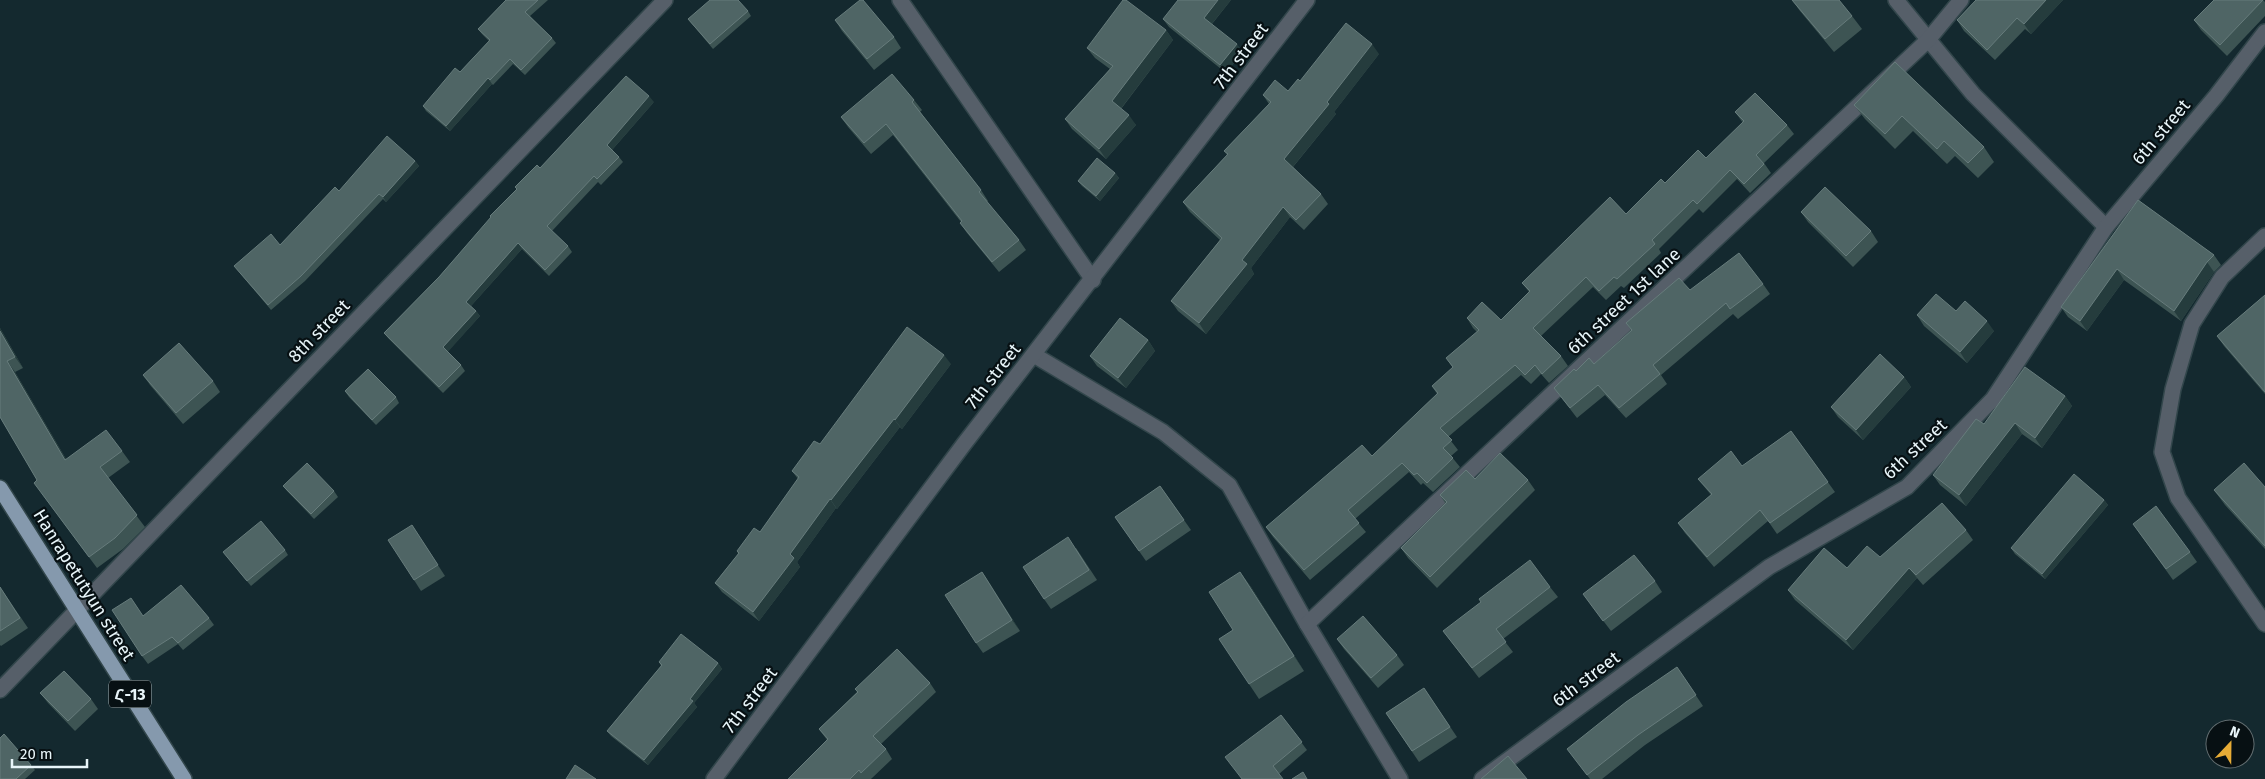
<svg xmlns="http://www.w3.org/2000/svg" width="2265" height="779" viewBox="0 0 2265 779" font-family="'Fira Sans','Noto Sans Armenian',sans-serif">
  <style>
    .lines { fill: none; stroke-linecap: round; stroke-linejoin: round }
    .minor-casing { stroke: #32464b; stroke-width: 18 }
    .major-casing { stroke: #32464b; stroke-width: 18 }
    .minor { stroke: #565f69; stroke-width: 15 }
    .major { stroke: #8599ad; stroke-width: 15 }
    .wall { fill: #3d5453 }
    .shaded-wall { fill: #253c3d }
    .building { fill: #4f6565; stroke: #677c7c }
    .labels { text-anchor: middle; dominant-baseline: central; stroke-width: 4.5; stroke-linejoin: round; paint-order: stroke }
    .shield { fill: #071013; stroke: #a4b0b4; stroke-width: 1 }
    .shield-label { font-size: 16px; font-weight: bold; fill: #e8f5f9 }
    .street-label { font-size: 18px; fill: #e8f5f9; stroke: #071013 }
  </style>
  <rect width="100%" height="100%" fill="#14292f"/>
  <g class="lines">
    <g class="minor-casing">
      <g id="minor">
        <path d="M 900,0 L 1093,280"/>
        <path d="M 1896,0 L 1973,94 L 2106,227"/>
        <path d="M 2265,236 L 2222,277 L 2192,324 L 2173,389 L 2162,452 L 2178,498 L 2265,624"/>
        <path d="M 1034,355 L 1163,432 L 1229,485 L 1307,624 L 1400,779"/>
        <path d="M 1307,624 L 1928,40 L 1961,0"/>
        <path d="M 0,690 L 665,0"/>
        <path d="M 714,779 L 964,444 L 1307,0"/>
        <path d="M 1482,779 L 1769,567 L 1907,487 L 1993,399 L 2106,227 L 2216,96 L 2265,32"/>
      </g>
    </g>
    <g class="major-casing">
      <path id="major" d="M 0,488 L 184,779"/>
    </g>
    <use href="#minor" class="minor"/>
    <use href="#major" class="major"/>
  </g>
  <g class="wall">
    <path d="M 506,0 L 548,0 L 530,16 L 552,38 L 556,43 L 525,75 L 513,64 L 493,85 L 492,84 L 450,131 L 426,111 L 423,106 L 460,72 L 489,41 L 482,34 L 478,29 Z"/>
    <path d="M 1231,0 L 1212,24 L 1243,52 L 1226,73 L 1169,27 L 1163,19 Z"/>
    <path d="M 1792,0 L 1852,16 L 1862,29 L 1834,52 L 1800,11 Z"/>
    <path d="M 1976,0 L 2063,0 L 2031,34 L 2025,29 L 1995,60 L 1964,31 L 1957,20 Z"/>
    <path d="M 2263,0 L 2265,2 L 2265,16 L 2227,56 L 2201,30 L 2194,20 Z"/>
    <path d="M 748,11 L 751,16 L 713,49 L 688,19 Z"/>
    <path d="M 835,20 L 894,37 L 901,48 L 874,70 L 842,31 Z"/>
    <path d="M 1166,30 L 1173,40 L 1121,109 L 1136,125 L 1106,159 L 1072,129 L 1065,119 L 1110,69 L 1095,58 L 1087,48 Z"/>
    <path d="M 1379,54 L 1334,112 L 1336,114 L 1293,167 L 1321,194 L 1328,204 L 1304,230 L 1290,217 L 1251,268 L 1254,274 L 1206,334 L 1178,311 L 1171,301 L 1220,240 L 1190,212 L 1183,202 L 1227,155 L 1224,151 L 1269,104 L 1263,95 L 1288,91 L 1300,81 Z"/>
    <path d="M 1895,62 L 1984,147 L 1994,162 L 1978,178 L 1955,156 L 1947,164 L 1913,131 L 1895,149 L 1865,119 L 1854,105 Z"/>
    <path d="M 914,100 L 922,110 L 920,112 L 981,190 L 988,201 L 987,202 L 1019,240 L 1026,250 L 999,272 L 967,233 L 960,223 L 961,222 L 893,135 L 871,154 L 848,127 L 841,117 Z"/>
    <path d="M 654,102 L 612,150 L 619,157 L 623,162 L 601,185 L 598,182 L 552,231 L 568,246 L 572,252 L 549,276 L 522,249 L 471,306 L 476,311 L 480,316 L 447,352 L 461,365 L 465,371 L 443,393 L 388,338 L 384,333 L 439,277 L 517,189 L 515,187 L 540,168 Z"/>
    <path d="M 1735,112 L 1787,125 L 1794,134 L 1764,163 L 1771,173 L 1750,193 L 1737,179 L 1703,213 L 1699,209 L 1659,249 L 1661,253 L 1624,288 L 1621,286 L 1606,300 L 1593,287 L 1541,336 L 1561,356 L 1568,366 L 1549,383 L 1541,374 L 1531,384 L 1521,375 L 1448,437 L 1458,450 L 1451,456 L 1460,467 L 1433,492 L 1423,483 L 1421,485 L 1409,472 L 1355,519 L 1366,532 L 1310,580 L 1273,537 L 1266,527 L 1372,456 L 1437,394 L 1432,386 L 1453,368 L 1446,358 L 1477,332 L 1473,328 L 1467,318 L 1501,320 L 1529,292 L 1522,283 L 1626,214 L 1665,183 L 1706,158 L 1743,123 Z"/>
    <path d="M 415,161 L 419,166 L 386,202 L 383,199 L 305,281 L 271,310 L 234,266 L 280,245 L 339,191 Z"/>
    <path d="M 1115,173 L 1119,178 L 1100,201 L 1082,186 L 1078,181 Z"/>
    <path d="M 2138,200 L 2214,255 L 2221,265 L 2214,272 L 2181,321 L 2124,280 L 2087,331 L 2068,317 L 2061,307 Z"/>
    <path d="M 1801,212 L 1871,231 L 1878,242 L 1853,267 L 1808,222 Z"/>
    <path d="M 1763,284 L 1770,294 L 1738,319 L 1733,314 L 1661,375 L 1667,384 L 1626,418 L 1605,395 L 1577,418 L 1554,388 L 1576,371 L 1594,364 L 1631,330 L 1626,323 Z"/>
    <path d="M 2265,295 L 2265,394 L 2224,346 L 2217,336 Z"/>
    <path d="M 1956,311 L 1994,331 L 1967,363 L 1924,326 L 1917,315 Z"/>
    <path d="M 0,328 L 23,368 L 15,372 L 66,459 L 122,451 L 130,462 L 108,478 L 145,527 L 123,549 L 97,568 L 42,494 L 37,480 L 0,417 Z"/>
    <path d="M 1148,340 L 1155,351 L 1126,388 L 1097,366 L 1090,356 Z"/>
    <path d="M 951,364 L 902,429 L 900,427 L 837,509 L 836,508 L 797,562 L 800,567 L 759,621 L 722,592 L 715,583 L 738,554 L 737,551 L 760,532 L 798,479 L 792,471 L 820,444 Z"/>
    <path d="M 143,375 L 213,381 L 220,392 L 183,424 L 150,385 Z"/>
    <path d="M 1904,377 L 1911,387 L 1863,440 L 1838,417 L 1831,407 Z"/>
    <path d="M 345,391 L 396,397 L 399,403 L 376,425 L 349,397 Z"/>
    <path d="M 2065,396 L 2072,406 L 2042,448 L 2022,434 L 1966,506 L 1940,485 L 1933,475 L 1984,424 Z"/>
    <path d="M 1791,431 L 1835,492 L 1777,534 L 1768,521 L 1714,567 L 1685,533 L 1678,523 L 1711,495 L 1698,479 L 1742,466 Z"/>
    <path d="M 1475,479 L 1528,480 L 1535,490 L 1437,588 L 1408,558 L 1401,548 L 1445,503 L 1440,495 Z"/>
    <path d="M 283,486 L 334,491 L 338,497 L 314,519 L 287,491 Z"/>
    <path d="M 1160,486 L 1191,530 L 1146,561 L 1115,517 Z"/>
    <path d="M 2265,487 L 2265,549 L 2225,505 L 2214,490 Z"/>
    <path d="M 2104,500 L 2108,505 L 2045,579 L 2015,554 L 2011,548 Z"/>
    <path d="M 2133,524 L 2190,552 L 2197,562 L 2173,580 Z"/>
    <path d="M 412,525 L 445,576 L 421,591 L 414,580 Z"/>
    <path d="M 1966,530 L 1973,540 L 1923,585 L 1917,578 L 1853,650 L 1795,600 L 1788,590 L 1880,557 Z"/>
    <path d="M 1076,548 L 1097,580 L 1051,609 L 1044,599 Z"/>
    <path d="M 285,550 L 288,555 L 251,586 L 223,552 Z"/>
    <path d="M 982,572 L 1020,631 L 983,653 L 976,643 Z"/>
    <path d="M 1240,572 L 1251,587 L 1304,671 L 1259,699 L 1249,684 L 1233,630 Z"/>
    <path d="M 1655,581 L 1662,592 L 1611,631 L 1583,594 Z"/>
    <path d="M 0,587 L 28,628 L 1,646 L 0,645 Z"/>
    <path d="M 1550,587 L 1558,597 L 1503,639 L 1513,652 L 1479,678 L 1443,631 Z"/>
    <path d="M 143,616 L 209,618 L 214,625 L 183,650 L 178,644 L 148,664 L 142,656 Z"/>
    <path d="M 1337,639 L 1397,655 L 1404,665 L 1378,688 L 1344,649 Z"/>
    <path d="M 659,662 L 718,663 L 722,669 L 694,703 L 697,707 L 648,765 L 611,736 L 607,731 L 661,666 Z"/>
    <path d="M 1677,667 L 1703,706 L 1645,745 L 1602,779 L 1590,779 L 1567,749 Z"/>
    <path d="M 930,683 L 936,692 L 881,744 L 886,749 L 892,759 L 871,779 L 788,779 L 827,740 L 819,729 L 857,692 L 855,689 Z"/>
    <path d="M 1424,688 L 1457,737 L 1419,762 L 1386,713 Z"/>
    <path d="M 40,693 L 91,699 L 98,709 L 75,731 L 48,703 Z"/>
    <path d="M 1281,715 L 1307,750 L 1279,774 L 1242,779 Z"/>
    <path d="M 31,765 L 35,770 L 25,779 L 0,779 Z"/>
  </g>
  <g class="shaded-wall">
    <path d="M 1218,0 L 1231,0 L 1210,26 L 1204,18 Z"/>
    <path d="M 2046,0 L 2063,0 L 2031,34 L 2024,24 Z"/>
    <path d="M 1166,30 L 1173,40 L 1119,111 L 1112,101 Z"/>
    <path d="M 1237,44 L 1243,52 L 1226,73 L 1220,65 Z"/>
    <path d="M 1372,44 L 1379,54 L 1334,112 L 1336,114 L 1291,169 L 1284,159 L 1327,102 Z"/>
    <path d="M 488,78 L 492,84 L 450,131 L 446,126 Z"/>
    <path d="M 649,96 L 654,102 L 611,151 L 607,145 Z"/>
    <path d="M 1129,115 L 1136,125 L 1106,159 L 1099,149 Z"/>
    <path d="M 415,161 L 419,166 L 386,202 L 383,197 Z"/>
    <path d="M 1115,173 L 1119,178 L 1100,201 L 1096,196 Z"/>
    <path d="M 1283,207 L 1290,217 L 1251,268 L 1254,274 L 1206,334 L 1199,323 L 1242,260 Z"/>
    <path d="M 518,243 L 522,249 L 470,307 L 466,302 Z"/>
    <path d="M 2207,262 L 2214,272 L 2181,321 L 2174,311 Z"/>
    <path d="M 2117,269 L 2124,280 L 2087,331 L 2080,321 Z"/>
    <path d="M 476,311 L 480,316 L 447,353 L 443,347 Z"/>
    <path d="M 1987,321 L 1994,331 L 1967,363 L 1960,352 Z"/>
    <path d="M 0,328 L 23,368 L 15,357 L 0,331 Z"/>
    <path d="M 1148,340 L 1155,351 L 1126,388 L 1118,378 Z"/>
    <path d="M 944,355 L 951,364 L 902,429 L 895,420 Z"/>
    <path d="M 7,361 L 15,372 L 73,471 L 65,460 Z"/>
    <path d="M 1904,377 L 1911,387 L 1863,440 L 1856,430 Z"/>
    <path d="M 2065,396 L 2072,406 L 2042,448 L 2035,438 Z"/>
    <path d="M 894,419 L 900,427 L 837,509 L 831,500 Z"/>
    <path d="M 2015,423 L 2022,434 L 1966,506 L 1959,495 Z"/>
    <path d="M 830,499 L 836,508 L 797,562 L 800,567 L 759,621 L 753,612 L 790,554 Z"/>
    <path d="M 2104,500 L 2108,505 L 2045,579 L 2042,574 Z"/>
    <path d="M 1909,568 L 1917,578 L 1853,650 L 1846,640 Z"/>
    <path d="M 982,572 L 989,582 L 1020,631 L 1012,620 Z"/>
    <path d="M 1240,572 L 1251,587 L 1304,671 L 1294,656 Z"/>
    <path d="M 718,663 L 722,669 L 694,703 L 697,707 L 648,765 L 644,760 Z"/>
  </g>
  <g class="building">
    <path d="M 506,0 L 538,0 L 525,12 L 552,38 L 521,70 L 510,59 L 490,80 L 488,78 L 446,126 L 423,106 L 455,68 L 460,72 L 490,40 L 478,29 Z"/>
    <path d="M 710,0 L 738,0 L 748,11 L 710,44 L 688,19 Z"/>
    <path d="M 860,0 L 863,0 L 894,37 L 867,59 L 835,20 Z"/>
    <path d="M 1123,0 L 1126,0 L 1166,30 L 1112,101 L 1129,115 L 1099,149 L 1065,119 L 1113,66 L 1087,48 Z"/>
    <path d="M 1178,0 L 1218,0 L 1204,18 L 1237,44 L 1220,65 L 1163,19 Z"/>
    <path d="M 1792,0 L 1839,0 L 1852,16 L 1825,39 Z"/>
    <path d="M 1976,0 L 2046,0 L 2024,24 L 2017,18 L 1987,50 L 1957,20 Z"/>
    <path d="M 2214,0 L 2263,0 L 2220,45 L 2194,20 Z"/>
    <path d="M 1346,23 L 1372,44 L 1327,102 L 1329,104 L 1284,159 L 1321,194 L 1296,220 L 1283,207 L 1242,260 L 1247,264 L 1199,323 L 1171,301 L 1222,238 L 1183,202 L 1228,154 L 1224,151 L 1271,102 L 1263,95 L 1275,80 L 1288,91 L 1298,79 L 1300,81 Z"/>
    <path d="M 1895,62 L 1984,147 L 1968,163 L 1944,141 L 1937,149 L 1902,116 L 1885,134 L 1854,105 Z"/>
    <path d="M 892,74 L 914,100 L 912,102 L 981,190 L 979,192 L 1019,240 L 992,262 L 960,223 L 962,221 L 886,124 L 864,143 L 841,117 Z"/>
    <path d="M 626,76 L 649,96 L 607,145 L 619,157 L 597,179 L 594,176 L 547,226 L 568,246 L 545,270 L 518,243 L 466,302 L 476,311 L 443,347 L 461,365 L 439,387 L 384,333 L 439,277 L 491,217 L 490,216 L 517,189 L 515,187 L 537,165 L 540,168 Z"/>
    <path d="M 1755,93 L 1787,125 L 1756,155 L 1764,164 L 1744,184 L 1730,170 L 1697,204 L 1693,200 L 1652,240 L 1655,244 L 1617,279 L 1614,277 L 1599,291 L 1586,277 L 1533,328 L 1561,356 L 1542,374 L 1535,365 L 1525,375 L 1515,365 L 1440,428 L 1452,440 L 1443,448 L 1453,458 L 1427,483 L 1417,473 L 1414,475 L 1402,463 L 1348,510 L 1359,523 L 1304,570 L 1266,527 L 1362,445 L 1372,456 L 1438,393 L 1432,386 L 1453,367 L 1446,358 L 1479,330 L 1467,318 L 1482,302 L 1501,320 L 1530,291 L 1522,283 L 1610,197 L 1626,214 L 1661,179 L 1665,183 L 1698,150 L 1706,158 L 1744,121 L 1735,112 Z"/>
    <path d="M 387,136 L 415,161 L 383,197 L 379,194 L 301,276 L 268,305 L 234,266 L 271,234 L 280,245 L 335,187 L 339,191 Z"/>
    <path d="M 1097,158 L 1115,173 L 1096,196 L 1078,181 Z"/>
    <path d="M 1825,187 L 1871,231 L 1846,256 L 1801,212 Z"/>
    <path d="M 2138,200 L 2214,255 L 2207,262 L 2174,311 L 2117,269 L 2080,321 L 2061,307 Z"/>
    <path d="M 1739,253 L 1763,284 L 1730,309 L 1726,303 L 1653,365 L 1660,374 L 1619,408 L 1598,385 L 1570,408 L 1554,388 L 1574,369 L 1576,371 L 1589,358 L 1594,364 L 1632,330 L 1626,323 L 1679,278 L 1690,290 Z"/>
    <path d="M 1936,294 L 1956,311 L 1965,301 L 1987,321 L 1960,352 L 1917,315 Z"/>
    <path d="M 2265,295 L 2265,392 L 2217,336 Z"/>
    <path d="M 1120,318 L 1148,340 L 1118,378 L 1090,356 Z"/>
    <path d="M 907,327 L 944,355 L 895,420 L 894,419 L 831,500 L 830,499 L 790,554 L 794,558 L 753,612 L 715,583 L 739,553 L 737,551 L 754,528 L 760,532 L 799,477 L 792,471 L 814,441 L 820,444 Z"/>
    <path d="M 0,331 L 15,357 L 7,361 L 65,460 L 106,430 L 122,451 L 100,467 L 137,515 L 115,538 L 89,557 L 34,483 L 37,480 L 0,417 Z"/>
    <path d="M 179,343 L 213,381 L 176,413 L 143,375 Z"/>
    <path d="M 1880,354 L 1904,377 L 1856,430 L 1831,407 Z"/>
    <path d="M 2025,367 L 2065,396 L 2035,438 L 2015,423 L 1959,495 L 1933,475 L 1976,419 L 1984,424 Z"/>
    <path d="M 368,369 L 396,397 L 372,420 L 345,391 Z"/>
    <path d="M 1791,431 L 1828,482 L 1770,523 L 1760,510 L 1707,557 L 1678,523 L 1712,494 L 1698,479 L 1731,451 L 1742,466 Z"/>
    <path d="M 1500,453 L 1528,480 L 1430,577 L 1401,548 L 1447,502 L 1440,495 L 1466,470 L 1475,479 Z"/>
    <path d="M 307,463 L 334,491 L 311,514 L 283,486 Z"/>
    <path d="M 2244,463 L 2265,487 L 2265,546 L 2214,490 Z"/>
    <path d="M 2074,474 L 2104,500 L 2042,574 L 2011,548 Z"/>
    <path d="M 1160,486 L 1184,520 L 1139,551 L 1115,517 Z"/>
    <path d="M 1942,503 L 1966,530 L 1916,575 L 1909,568 L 1846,640 L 1788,590 L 1824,548 L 1847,568 L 1867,546 L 1880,557 Z"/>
    <path d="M 2156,506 L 2190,552 L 2166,569 L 2133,524 Z"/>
    <path d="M 261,521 L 285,550 L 247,581 L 223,552 Z"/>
    <path d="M 412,525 L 438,565 L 414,580 L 388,540 Z"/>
    <path d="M 1068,537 L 1089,570 L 1044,599 L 1023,567 Z"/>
    <path d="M 1634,555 L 1655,581 L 1603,621 L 1583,594 Z"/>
    <path d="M 1530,560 L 1550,587 L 1496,629 L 1506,642 L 1472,668 L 1443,631 L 1481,602 L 1479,599 Z"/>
    <path d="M 982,572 L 1012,620 L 976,643 L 945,595 Z"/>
    <path d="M 1240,572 L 1294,656 L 1249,684 L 1219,639 L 1233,630 L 1209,592 Z"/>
    <path d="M 181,585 L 209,618 L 178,643 L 172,637 L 142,656 L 112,610 L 131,598 L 143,616 Z"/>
    <path d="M 0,587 L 20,618 L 0,631 Z"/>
    <path d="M 1363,616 L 1397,655 L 1371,678 L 1337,639 Z"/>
    <path d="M 681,634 L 718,663 L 690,699 L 693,701 L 644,760 L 607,731 L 662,665 L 659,662 Z"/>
    <path d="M 897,649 L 930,683 L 873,736 L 886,749 L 861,773 L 859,770 L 850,779 L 788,779 L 828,739 L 819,729 L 858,692 L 855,689 Z"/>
    <path d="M 1677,667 L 1696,695 L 1638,735 L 1587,775 L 1567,749 L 1626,702 Z"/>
    <path d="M 64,671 L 91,699 L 68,721 L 40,693 Z"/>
    <path d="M 1424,688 L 1450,727 L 1412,751 L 1386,713 Z"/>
    <path d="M 1281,715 L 1302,742 L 1273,766 L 1283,779 L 1242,779 L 1225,757 Z"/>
    <path d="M 4,734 L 31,765 L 16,779 L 0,779 L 0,738 Z"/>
    <path d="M 1508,756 L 1527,779 L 1481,779 Z"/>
    <path d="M 575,765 L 596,779 L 566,779 Z"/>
    <path d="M 1303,772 L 1307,779 L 1292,779 Z"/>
  </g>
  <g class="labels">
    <rect class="shield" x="109" y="680.5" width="42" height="27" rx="4"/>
    <g class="shield-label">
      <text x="130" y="694">Հ-13</text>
    </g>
    <g class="street-label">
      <text transform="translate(1241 56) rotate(-53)">7th street</text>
      <text transform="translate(2161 132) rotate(-50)">6th street</text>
      <text transform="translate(1624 301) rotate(-43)">6th street 1st lane</text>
      <text transform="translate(319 331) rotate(-46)">8th street</text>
      <text transform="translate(993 376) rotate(-52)">7th street</text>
      <text transform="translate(1915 449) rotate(-43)">6th street</text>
      <text transform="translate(84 585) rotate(58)">Hanrapetutyun street</text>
      <text transform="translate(1586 679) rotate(-37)">6th street</text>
      <text transform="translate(750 700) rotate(-53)">7th street</text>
    </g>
  </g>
  <g transform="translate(2230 744) rotate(22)"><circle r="24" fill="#071013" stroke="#616c6f"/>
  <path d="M0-4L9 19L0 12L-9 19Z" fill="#e7ac36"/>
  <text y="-8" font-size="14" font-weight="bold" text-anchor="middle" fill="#e8f5f9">N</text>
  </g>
  <path d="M12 759v8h75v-8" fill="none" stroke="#e8f5f9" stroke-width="2.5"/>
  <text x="20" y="759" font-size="15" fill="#e8f5f9" stroke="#071013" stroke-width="4" paint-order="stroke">20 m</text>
</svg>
